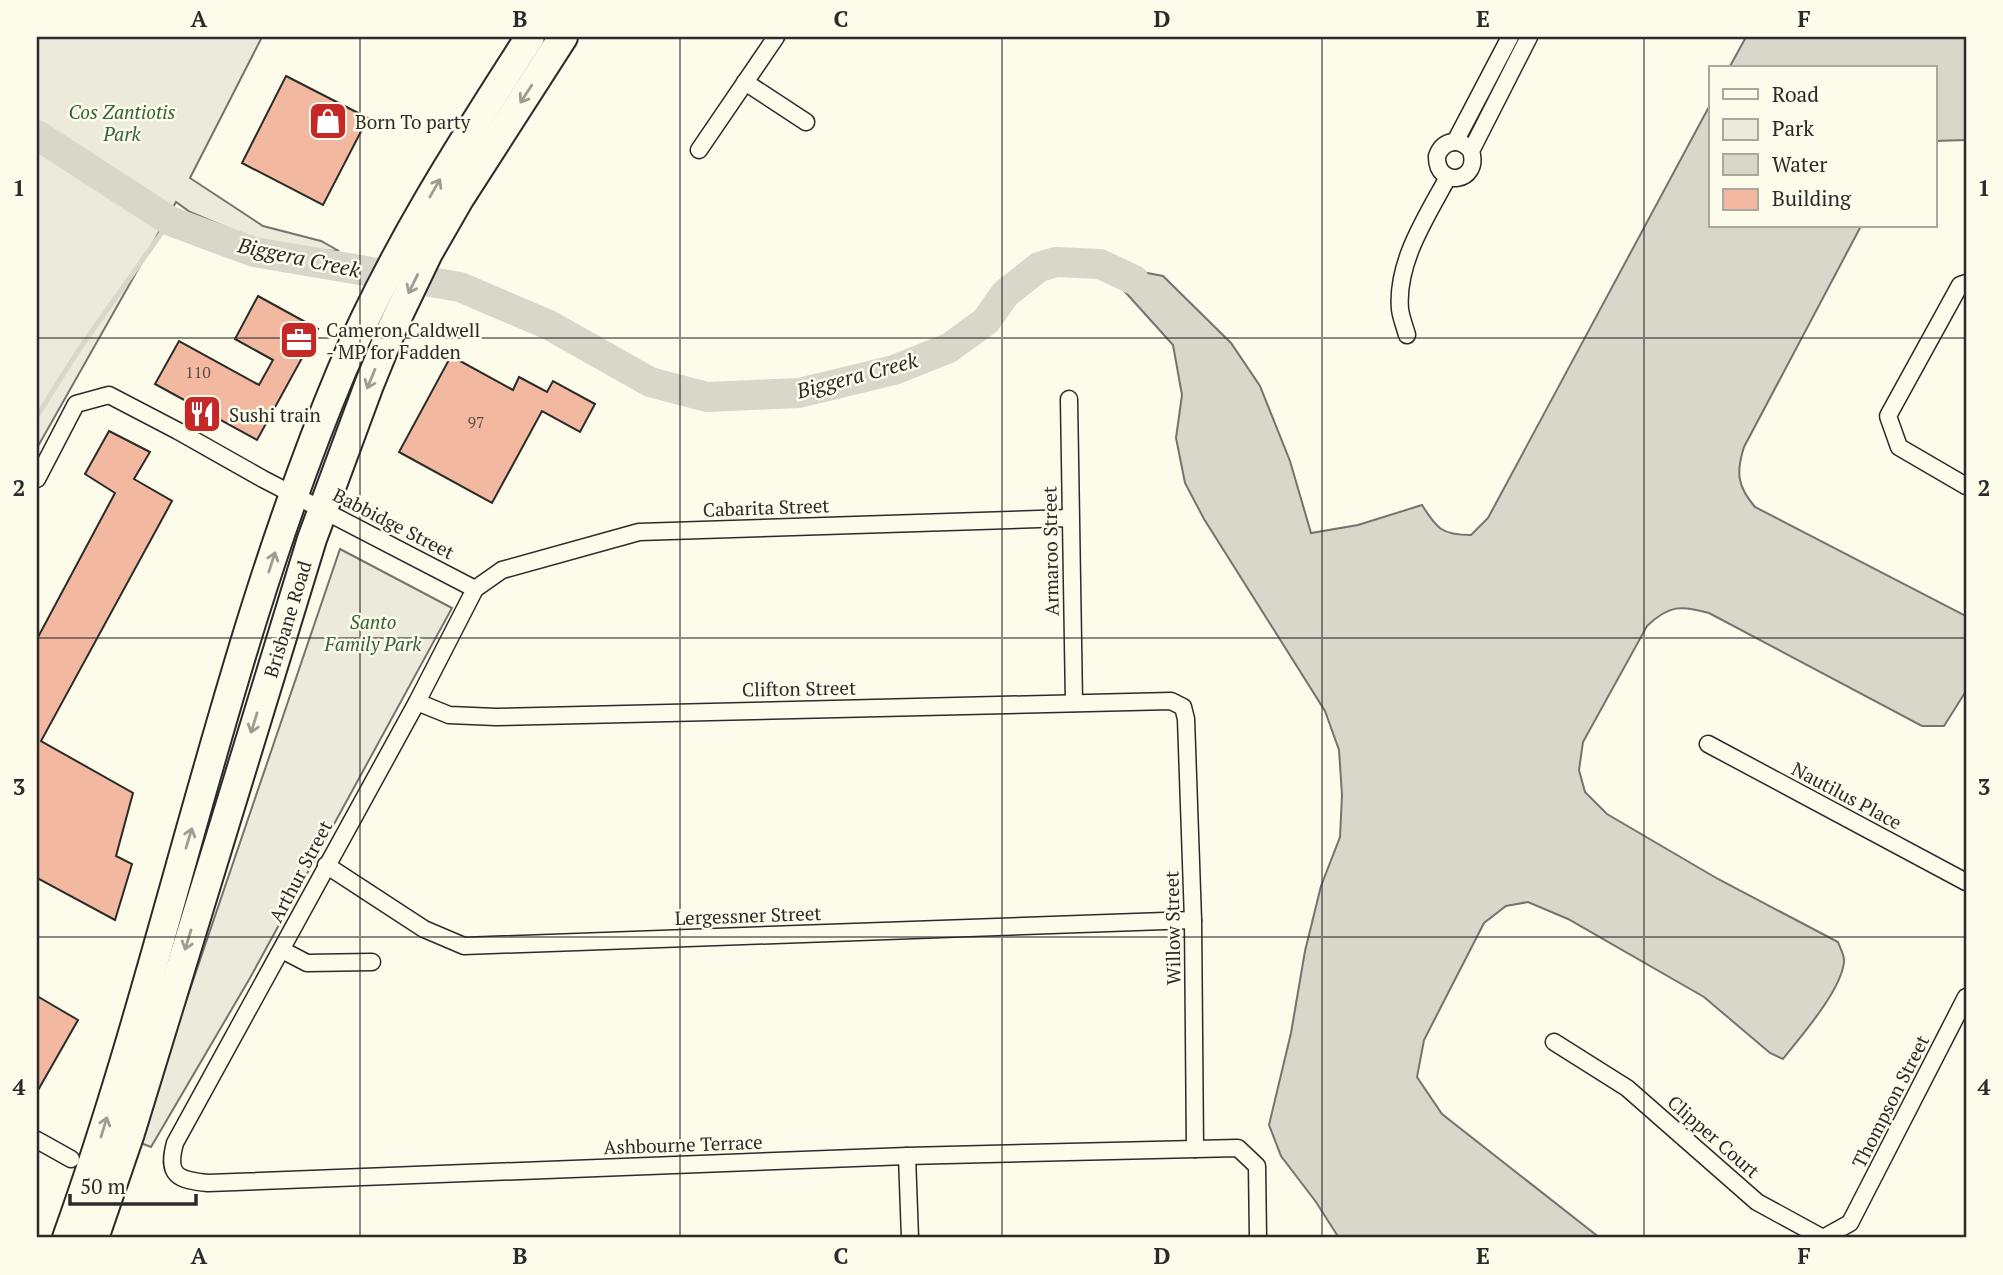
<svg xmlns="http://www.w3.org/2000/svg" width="2003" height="1275" viewBox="0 0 2003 1275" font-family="'PT Serif',serif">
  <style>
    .green { fill: #ecebdb; stroke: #74746e; stroke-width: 2 }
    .water { fill: #d8d7c9; stroke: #74746e; stroke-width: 2 }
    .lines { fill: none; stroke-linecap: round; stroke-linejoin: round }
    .stream { stroke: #d8d7c9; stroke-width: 5 }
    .river { stroke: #d8d7c9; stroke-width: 30 }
    .building { fill: #f2b8a0; stroke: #2b2b2b; stroke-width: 2 }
    .street-casing { stroke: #2b2b2b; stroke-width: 19 }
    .highway-casing { stroke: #2b2b2b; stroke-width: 32 }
    .street { stroke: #fdfbea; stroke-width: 16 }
    .highway { stroke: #fdfbea; stroke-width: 28 }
    .oneway { stroke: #9e9d94 }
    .grid { fill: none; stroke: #2b2b2b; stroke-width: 2; stroke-opacity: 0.55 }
    .labels { text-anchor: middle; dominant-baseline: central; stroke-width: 5; stroke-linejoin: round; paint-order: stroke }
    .number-label { font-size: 16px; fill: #5d4e48 }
    .park-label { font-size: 19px; font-style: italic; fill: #34623c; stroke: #fdfbea }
    .poi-label { font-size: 19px; fill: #2b2b2b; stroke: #fdfbea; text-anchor: start }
    .street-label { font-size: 19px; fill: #2b2b2b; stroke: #fdfbea }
    .water-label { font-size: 21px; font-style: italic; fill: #2b2b2b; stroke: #fdfbea }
    .neatline { fill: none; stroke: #2b2b2b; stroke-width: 2.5 }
    .grid-label { font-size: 23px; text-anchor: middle; font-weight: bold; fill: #2b2b2b }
  </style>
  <rect width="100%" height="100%" fill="#fdfbea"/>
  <g class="green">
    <path d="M 37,37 L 262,37 L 190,178 L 263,226 L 321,241 L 339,251 L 278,249 L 190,212 L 176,202 L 37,448 Z"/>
    <path d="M 340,549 L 452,608 L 250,978 L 151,1147 L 138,1142 Z"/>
  </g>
  <g class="water">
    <path d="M 1746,37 L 1966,37 L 1966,140 L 1935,141 L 1935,68 L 1729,68 Z"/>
    <path d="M 1711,103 L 1711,226 L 1861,226 L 1744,447 C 1736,472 1737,486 1755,507 L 1966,616 L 1966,691 L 1944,726 L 1922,726 L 1709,613 C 1681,605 1669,605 1647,626 L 1583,742 L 1579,770 L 1585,792 L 1607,814 L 1718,879 L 1838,942 C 1840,948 1845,956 1844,962 C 1841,991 1801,1036 1783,1059 L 1770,1053 L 1704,997 L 1568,919 L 1528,902 L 1506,906 L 1484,923 L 1424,1040 L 1417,1077 L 1442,1114 L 1600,1238 L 1339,1238 L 1316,1202 L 1281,1156 L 1269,1125 L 1291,1033 L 1305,951 L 1321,886 L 1340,837 L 1342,795 L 1339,750 L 1325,711 L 1204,519 L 1185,483 L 1176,438 L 1182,395 L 1173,345 L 1100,264 L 1163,276 L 1231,343 L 1260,386 L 1290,461 L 1311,533 L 1358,525 L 1422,505 C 1437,529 1442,535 1471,535 L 1488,518 Z"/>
  </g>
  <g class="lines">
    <path class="stream" d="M 37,416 L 78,351 L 170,221"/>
    <path class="river" d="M 37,135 L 170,221 L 254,252 L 460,287 L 549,325 L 650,382 L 707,397 L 799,393 L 894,370 L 949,348 L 986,321 L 1005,294 L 1039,267 L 1056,262 L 1100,264 L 1134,280"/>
  </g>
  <g class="building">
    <path d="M 286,76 L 368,118 L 323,205 L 242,163 Z"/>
    <path d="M 258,296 L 318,329 L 257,440 L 155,384 L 179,341 L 259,385 L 273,360 L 235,339 Z"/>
    <path d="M 451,356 L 513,390 L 519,377 L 547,392 L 553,381 L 595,404 L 580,432 L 542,411 L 492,503 L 399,452 Z"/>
    <path d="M 109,431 L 150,452 L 134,479 L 172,501 L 41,741 L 133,793 L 116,856 L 132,864 L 115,920 L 37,878 L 37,639 L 115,493 L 85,474 Z"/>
    <path d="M 37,996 L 78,1020 L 37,1092 Z"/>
  </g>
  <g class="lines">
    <g class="street-casing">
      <g id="street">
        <path d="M 745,82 L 806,122"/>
        <path d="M 1455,142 L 1510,37"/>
        <path d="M 699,150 L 776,37"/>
        <path d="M 1471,151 C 1460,137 1443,140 1437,156 C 1436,189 1481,183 1471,151 L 1529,37"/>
        <path d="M 1966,283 L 1960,285 L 1888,416 L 1899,447 L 1966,486"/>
        <path d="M 1407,335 C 1405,327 1401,318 1400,309 C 1396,262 1427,216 1448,177"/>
        <path d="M 1069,399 L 1074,703"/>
        <path d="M 37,479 L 76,404 L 109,395 L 178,431 L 263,479 L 475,589"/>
        <path d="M 1070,518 L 639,532 L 502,570 L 475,589 L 417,702 L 175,1143 C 166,1176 178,1180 208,1183 L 907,1156 L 1238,1148 L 1257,1166 L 1258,1238"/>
        <path d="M 417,702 L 449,715 L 496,717 L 1171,701 L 1183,707 L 1186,719 L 1193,920 L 1195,1149"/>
        <path d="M 1708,744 L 1966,882"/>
        <path d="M 326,865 L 424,929 L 464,946 L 1193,920"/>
        <path d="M 282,950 L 307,963 L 372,962"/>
        <path d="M 1554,1042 L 1627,1088 L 1757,1202 L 1823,1238 L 1850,1223 L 1966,997"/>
        <path d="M 37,1140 L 71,1159"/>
        <path d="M 907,1156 L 910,1238"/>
      </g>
    </g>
    <g class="highway-casing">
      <g id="highway">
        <path d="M 67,1238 C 169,953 224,650 342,370 C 392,252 461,144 530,37"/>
        <path d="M 94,1238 L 130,1133 L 312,539 L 369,385 L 393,326 L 428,253 L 459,199 L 563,37"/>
      </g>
    </g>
    <use href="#street" class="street"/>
    <use href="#highway" class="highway"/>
  </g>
  <defs><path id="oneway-shaft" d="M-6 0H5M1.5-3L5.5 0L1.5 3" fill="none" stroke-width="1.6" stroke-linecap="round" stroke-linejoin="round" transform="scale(1.75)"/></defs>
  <g class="oneway">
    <use href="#oneway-shaft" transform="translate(526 94) rotate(123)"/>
    <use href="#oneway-shaft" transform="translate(435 188) rotate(-60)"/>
    <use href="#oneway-shaft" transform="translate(413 284) rotate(116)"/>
    <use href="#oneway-shaft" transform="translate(371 379) rotate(112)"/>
    <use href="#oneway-shaft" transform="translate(272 562) rotate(-72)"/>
    <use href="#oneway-shaft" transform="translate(254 723) rotate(107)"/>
    <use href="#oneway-shaft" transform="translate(189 838) rotate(-73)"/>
    <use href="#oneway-shaft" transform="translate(188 940) rotate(107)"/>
    <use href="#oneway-shaft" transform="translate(104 1127) rotate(-73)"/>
  </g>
  <path class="grid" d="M 360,37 L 360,1238M 680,37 L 680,1238M 1002,37 L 1002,1238M 1322,37 L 1322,1238M 1644,37 L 1644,1238M 37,338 L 1966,338M 37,638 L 1966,638M 37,937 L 1966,937"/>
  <defs>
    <g id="shop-square" transform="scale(2.0125)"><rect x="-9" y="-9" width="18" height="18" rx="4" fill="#c62828" stroke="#fdfbea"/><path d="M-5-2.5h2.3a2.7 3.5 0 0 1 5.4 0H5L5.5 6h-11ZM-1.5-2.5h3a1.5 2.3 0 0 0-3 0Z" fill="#fff"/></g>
    <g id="office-square" transform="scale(2.0125)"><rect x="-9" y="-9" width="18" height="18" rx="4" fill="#c62828" stroke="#fdfbea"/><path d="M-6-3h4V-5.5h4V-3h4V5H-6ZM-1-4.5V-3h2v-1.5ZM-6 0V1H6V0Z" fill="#fff"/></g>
    <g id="restaurant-square" transform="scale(2.0125)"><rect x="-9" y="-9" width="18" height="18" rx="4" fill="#c62828" stroke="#fdfbea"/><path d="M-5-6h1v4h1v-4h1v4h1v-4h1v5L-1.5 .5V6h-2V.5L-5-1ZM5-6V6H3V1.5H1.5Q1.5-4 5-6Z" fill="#fff"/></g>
  </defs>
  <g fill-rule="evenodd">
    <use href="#shop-square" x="328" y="121"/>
    <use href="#office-square" x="299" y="340"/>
    <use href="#restaurant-square" x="202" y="414"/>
  </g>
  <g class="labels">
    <g class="number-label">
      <text x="198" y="372">110</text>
      <text x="476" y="422">97</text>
    </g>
    <g class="park-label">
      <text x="122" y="111">Cos Zantiotis<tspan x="122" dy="22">Park</tspan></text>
      <text x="373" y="621">Santo<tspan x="373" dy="22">Family Park</tspan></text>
    </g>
    <g class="poi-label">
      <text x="355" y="121">Born To party</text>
      <text x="326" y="329">Cameron Caldwell<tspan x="326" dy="22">- MP for Fadden</tspan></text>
      <text x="229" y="414">Sushi train</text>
    </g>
    <g class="street-label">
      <text transform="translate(766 507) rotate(-2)">Cabarita Street</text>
      <text transform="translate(394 523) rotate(27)">Babbidge Street</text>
      <text transform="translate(1050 551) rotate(-91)">Armaroo Street</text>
      <text transform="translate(287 619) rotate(-73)">Brisbane Road</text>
      <text transform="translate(799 688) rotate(-1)">Clifton Street</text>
      <text transform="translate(1847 795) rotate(28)">Nautilus Place</text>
      <text transform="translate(300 871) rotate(-62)">Arthur Street</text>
      <text transform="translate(748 915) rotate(-2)">Lergessner Street</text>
      <text transform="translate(1172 928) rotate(-91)">Willow Street</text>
      <text transform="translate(1890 1101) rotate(-63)">Thompson Street</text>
      <text transform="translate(1714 1136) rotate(41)">Clipper Court</text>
      <text transform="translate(683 1144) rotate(-2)">Ashbourne Terrace</text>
    </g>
    <g class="water-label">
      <text transform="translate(299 257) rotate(12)">Biggera Creek</text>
      <text transform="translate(857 375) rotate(-15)">Biggera Creek</text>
    </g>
  </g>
  <rect width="2003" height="1275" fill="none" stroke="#fdfbea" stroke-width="77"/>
  <rect x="1709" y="66" width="228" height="161" fill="#fdfbea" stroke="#a9a89e" stroke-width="2"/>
  <rect x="1723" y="89" width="35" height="10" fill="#fdfbea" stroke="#a9a89e" stroke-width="2"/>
  <text x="1772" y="102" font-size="21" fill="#2b2b2b">Road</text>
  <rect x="1723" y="119" width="35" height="21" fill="#ecebdb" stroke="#a9a89e" stroke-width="2"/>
  <text x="1772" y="136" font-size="21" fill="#2b2b2b">Park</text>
  <rect x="1723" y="154" width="35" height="21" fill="#d8d7c9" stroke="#a9a89e" stroke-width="2"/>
  <text x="1772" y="172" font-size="21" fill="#2b2b2b">Water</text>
  <rect x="1723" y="189" width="35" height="21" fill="#f2b8a0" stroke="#a9a89e" stroke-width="2"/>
  <text x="1772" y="206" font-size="21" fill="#2b2b2b">Building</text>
  <path d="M70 1194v10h126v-10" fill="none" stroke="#2b2b2b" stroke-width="3.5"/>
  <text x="80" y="1194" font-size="21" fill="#2b2b2b" stroke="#fdfbea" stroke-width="5" paint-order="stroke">50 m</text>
  <rect x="38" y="38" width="1927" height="1198" class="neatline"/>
  <g class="grid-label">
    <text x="199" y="27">A</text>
    <text x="520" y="27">B</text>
    <text x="841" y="27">C</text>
    <text x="1162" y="27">D</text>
    <text x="1483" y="27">E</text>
    <text x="1804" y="27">F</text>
    <text x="19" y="196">1</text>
    <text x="1984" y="196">1</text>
    <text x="19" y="496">2</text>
    <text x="1984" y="496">2</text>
    <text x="19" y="795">3</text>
    <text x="1984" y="795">3</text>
    <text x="19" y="1095">4</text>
    <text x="1984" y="1095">4</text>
    <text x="199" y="1264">A</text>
    <text x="520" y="1264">B</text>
    <text x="841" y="1264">C</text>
    <text x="1162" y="1264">D</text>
    <text x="1483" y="1264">E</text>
    <text x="1804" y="1264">F</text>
  </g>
</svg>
